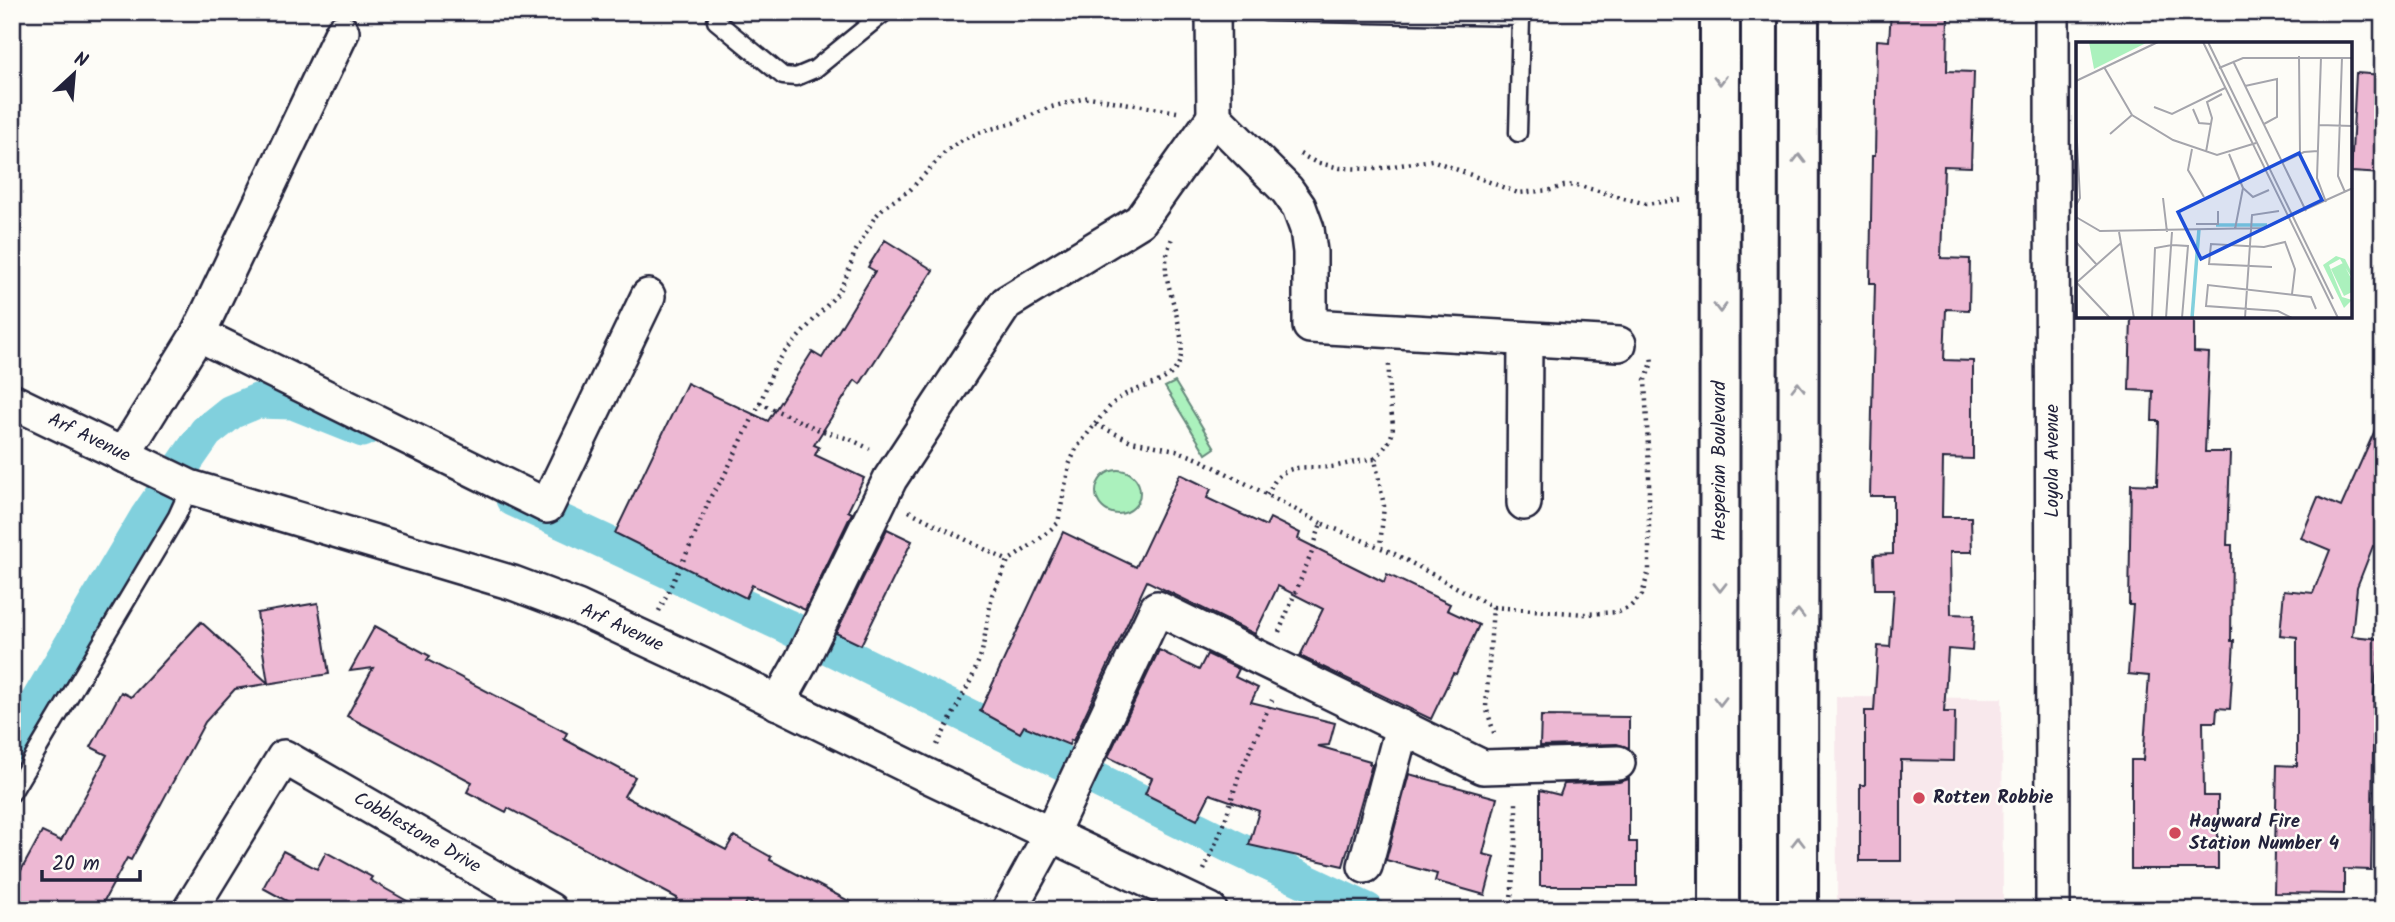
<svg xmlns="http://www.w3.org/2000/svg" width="2395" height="922" viewBox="0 0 2395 922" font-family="Kalam,sans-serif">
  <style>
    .built { fill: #f8e8ec }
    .green { fill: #abf1bd; stroke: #668a7c; stroke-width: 2 }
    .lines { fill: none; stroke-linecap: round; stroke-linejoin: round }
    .canal { stroke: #81d0dd; stroke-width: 35 }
    .building { fill: #edb8d3; stroke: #22223b; stroke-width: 2 }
    .service-casing { stroke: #22223b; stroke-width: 21 }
    .minor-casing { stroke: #22223b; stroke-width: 38 }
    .primary-casing { stroke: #22223b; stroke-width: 44 }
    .path { stroke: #22223b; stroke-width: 4.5; stroke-dasharray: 2 5; stroke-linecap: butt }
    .service { stroke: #fdfcf7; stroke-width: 16 }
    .minor { stroke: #fdfcf7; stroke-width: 33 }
    .primary { stroke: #fdfcf7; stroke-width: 38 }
    .oneway { stroke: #9a9aa2 }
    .poi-dot { fill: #d1495b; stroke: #fdfcf7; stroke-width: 2.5 }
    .labels { text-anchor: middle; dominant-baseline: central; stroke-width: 5; stroke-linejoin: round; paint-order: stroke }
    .street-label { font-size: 19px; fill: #22223b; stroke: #fdfcf7 }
    .poi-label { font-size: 19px; font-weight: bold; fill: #22223b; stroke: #fdfcf7; text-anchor: start }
    .inset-river { fill: none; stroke: #81d0dd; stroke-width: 3.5 }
    .inset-road { fill: none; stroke: #a5a5ac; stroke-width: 2 }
    .view { fill: #1d4ed8; fill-opacity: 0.15; stroke: #1d4ed8; stroke-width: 3.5 }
    .inset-edge { fill: none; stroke: #22223b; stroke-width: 3.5 }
  </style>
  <rect width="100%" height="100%" fill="#fdfcf7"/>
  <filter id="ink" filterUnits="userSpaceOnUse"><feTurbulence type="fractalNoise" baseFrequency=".0143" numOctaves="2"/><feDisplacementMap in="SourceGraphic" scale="14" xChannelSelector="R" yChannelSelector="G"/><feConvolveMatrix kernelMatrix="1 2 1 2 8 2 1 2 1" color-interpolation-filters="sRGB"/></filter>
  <g filter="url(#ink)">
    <path class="built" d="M 1836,697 L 2002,698 L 2003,906 L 1999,910 L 1841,910 L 1837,898 Z"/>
    <g class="green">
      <path d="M 1175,382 L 1215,448 L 1206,454 L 1165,387 Z"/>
      <circle cx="1118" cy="492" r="22"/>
    </g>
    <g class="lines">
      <g class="canal">
        <path d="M 513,499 L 786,626 L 1229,845 L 1367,910"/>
        <path d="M 12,745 L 147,517 L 206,432 L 231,412 L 257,401 L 293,402 L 363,430"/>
      </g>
    </g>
    <g class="building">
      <path d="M 1891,12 L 1948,12 L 1947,71 L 1974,72 L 1971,167 L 1944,166 L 1941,258 L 1970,259 L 1969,310 L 1946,309 L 1944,360 L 1973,361 L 1973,459 L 1943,458 L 1942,517 L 1971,517 L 1972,552 L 1950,552 L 1951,614 L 1974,615 L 1972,651 L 1948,649 L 1944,712 L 1955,712 L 1954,761 L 1901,760 L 1901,861 L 1860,861 L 1860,785 L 1865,785 L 1865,711 L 1874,711 L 1878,646 L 1890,647 L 1894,589 L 1875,589 L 1874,555 L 1893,554 L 1893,496 L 1870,496 L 1875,283 L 1870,283 L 1872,156 L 1875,156 L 1877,40 L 1889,41 Z"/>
      <path d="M 2356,73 L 2383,75 L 2381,103 L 2383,103 L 2383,174 L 2351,172 Z"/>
      <path d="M 885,240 L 933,270 L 860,384 L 855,380 L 814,445 L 819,447 L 815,455 L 864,478 L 848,511 L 852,513 L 805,610 L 752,585 L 746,598 L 615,533 L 687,383 L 768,421 L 812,352 L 822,358 L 875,271 L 868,267 Z"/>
      <path d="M 2131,317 L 2194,317 L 2194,352 L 2209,353 L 2205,452 L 2230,452 L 2227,545 L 2232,545 L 2231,641 L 2234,641 L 2230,709 L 2217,708 L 2216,722 L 2203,722 L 2204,796 L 2218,796 L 2218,869 L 2131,869 L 2131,760 L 2143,760 L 2149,676 L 2128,674 L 2133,605 L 2129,605 L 2131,484 L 2157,485 L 2159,421 L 2152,421 L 2153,391 L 2129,390 Z"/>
      <path d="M 2383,412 L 2383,550 L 2373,546 L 2357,587 L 2352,636 L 2381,639 L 2374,693 L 2371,870 L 2344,869 L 2344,894 L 2274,893 L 2277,765 L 2297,766 L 2297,637 L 2280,635 L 2284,590 L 2313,593 L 2330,550 L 2301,538 L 2318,497 L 2341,507 Z"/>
      <path d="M 1180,474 L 1211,489 L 1207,498 L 1266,526 L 1270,518 L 1300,533 L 1298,539 L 1384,582 L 1387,574 L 1450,604 L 1447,610 L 1479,625 L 1456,674 L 1453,673 L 1431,719 L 1300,656 L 1323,609 L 1278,586 L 1255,634 L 1147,581 L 1073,741 L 1071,740 L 1069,745 L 1024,726 L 1020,733 L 980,711 L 1063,532 L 1136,567 Z"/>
      <path d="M 887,529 L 912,541 L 861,645 L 836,633 Z"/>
      <path d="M 318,603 L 329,674 L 235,689 L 205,722 L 131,860 L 127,858 L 99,910 L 12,910 L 12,887 L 42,832 L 61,841 L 107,755 L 91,747 L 121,692 L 131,697 L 201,622 L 268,683 L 257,613 Z"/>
      <path d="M 375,626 L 430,656 L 427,660 L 567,733 L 564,739 L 635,777 L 624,796 L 726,850 L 734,836 L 771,857 L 770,860 L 866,910 L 765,910 L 747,901 L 743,910 L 671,910 L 677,898 L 508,808 L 506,812 L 467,792 L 472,782 L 347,716 L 373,668 L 350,671 Z"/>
      <path d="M 1159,650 L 1199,670 L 1207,654 L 1239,669 L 1235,677 L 1258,688 L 1251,702 L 1335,723 L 1329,745 L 1318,746 L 1370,761 L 1369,764 L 1372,764 L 1343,866 L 1249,845 L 1259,811 L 1210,794 L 1197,820 L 1145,794 L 1152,778 L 1108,757 Z"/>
      <path d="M 1541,716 L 1629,717 L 1629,748 L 1617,744 L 1540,746 Z"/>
      <path d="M 1409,774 L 1497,798 L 1483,854 L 1495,857 L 1485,895 L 1435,881 L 1437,874 L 1386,860 Z"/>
      <path d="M 1629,779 L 1629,842 L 1637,842 L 1637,886 L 1540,886 L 1540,790 L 1560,795 L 1564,784 L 1619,782 Z"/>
      <path d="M 283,851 L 317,869 L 326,852 L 372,877 L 370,880 L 423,910 L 303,910 L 263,888 Z"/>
    </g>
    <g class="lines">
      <g class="service-casing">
        <g id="service">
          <path d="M 1266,12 L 1521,17 L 1518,133"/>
          <path d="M 716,21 L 783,76 L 796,77 L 815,69 L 885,12"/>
          <path d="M 12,793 L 177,516 L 190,487"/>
        </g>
      </g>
      <g class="minor-casing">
        <g id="minor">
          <path d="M 1213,12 L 1214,117"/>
          <path d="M 2052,12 L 2053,910"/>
          <path d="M 1214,117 L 1287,190 L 1299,207 L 1307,229 L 1310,252 L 1310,326 L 1619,344"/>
          <path d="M 198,334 L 547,506 L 648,296"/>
          <path d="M 12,401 L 190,487 L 513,583 L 577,607 L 702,665 L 922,773 L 1210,910"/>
          <path d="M 123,455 L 198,334 L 342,32"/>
          <path d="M 1524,503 L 1525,339"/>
          <path d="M 778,703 L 802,660 L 890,479 L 1006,303 L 1140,221 L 1214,117"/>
          <path d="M 1365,866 L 1402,727"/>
          <path d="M 190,910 L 284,757 L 550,910"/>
          <path d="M 1009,910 L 1051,834 L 1157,608 L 1483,767 L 1618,763"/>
        </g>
      </g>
      <g class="primary-casing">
        <g id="primary">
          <path d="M 1719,910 L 1720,12"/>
          <path d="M 1798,910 L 1799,12"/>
        </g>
      </g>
      <g class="path">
        <path d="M 1300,154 L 1315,162 L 1340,168 L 1375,169 L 1432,160 L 1518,193 L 1551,190 L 1564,186 L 1576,185 L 1646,204 L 1684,199"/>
        <path d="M 760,403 L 774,368 L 784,353 L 838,293 L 848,273 L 854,254 L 875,217 L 884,207 L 910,190 L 947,150 L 962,140 L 984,131 L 1013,123 L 1048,108 L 1089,97 L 1177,112"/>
        <path d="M 1095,424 C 1104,413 1113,401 1126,394 C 1142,386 1167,383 1177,367 C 1191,344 1169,298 1166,272 C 1165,259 1168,247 1173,236"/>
        <path d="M 1375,459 C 1397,435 1394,432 1390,402 C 1388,389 1389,375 1389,361"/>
        <path d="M 1267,495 C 1271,489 1274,480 1279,476 C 1294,462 1319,470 1337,466 C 1351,463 1361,460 1375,459 L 1384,506 L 1380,546"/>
        <path d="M 909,511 L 1008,561"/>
        <path d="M 1493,607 L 1585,614 L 1619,612 L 1630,607 L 1642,595 L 1649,570 L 1649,470 L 1645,380 L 1652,363 L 1651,355"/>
        <path d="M 659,611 L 691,544 L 711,496 L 723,478 L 760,403 L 817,429 L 852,440 L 870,449"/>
        <path d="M 1279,632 L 1312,552 L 1321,523 L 1391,552 L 1493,607 L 1486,707 L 1495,736"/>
        <path d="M 937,745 L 972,678 L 982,652 L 992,595 L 1008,561 L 1036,542 L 1058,523 L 1069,465 L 1076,449 L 1095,424 L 1131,441 L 1176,450 L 1201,460 L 1321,523"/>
        <path d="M 1204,870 L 1224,824 L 1239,775 L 1272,700"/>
        <path d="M 1510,910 L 1516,842 L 1516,799"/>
      </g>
      <use href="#service" class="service"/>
      <use href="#minor" class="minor"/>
      <use href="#primary" class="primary"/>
    </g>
    <defs><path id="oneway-chevron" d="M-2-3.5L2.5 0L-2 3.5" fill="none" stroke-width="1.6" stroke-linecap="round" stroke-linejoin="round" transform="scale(1.75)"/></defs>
    <g class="oneway">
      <use href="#oneway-chevron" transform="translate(1720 80) rotate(90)"/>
      <use href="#oneway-chevron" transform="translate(1799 159) rotate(-90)"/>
      <use href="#oneway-chevron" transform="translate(1720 308) rotate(90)"/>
      <use href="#oneway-chevron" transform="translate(1798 387) rotate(-90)"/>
      <use href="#oneway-chevron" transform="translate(1720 587) rotate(90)"/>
      <use href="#oneway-chevron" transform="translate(1798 614) rotate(-90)"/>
      <use href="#oneway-chevron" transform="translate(1720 701) rotate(90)"/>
      <use href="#oneway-chevron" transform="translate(1798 842) rotate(-90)"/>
    </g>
  </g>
  <g class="poi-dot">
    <circle cx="1919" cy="798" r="7"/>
    <circle cx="2175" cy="833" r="7"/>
  </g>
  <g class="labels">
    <g class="street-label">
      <text transform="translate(89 438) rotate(26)">Arf Avenue</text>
      <text transform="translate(1720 461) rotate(-90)">Hesperian Boulevard</text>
      <text transform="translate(2053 461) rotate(-90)">Loyola Avenue</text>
      <text transform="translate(622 628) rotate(25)">Arf Avenue</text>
      <text transform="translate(417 833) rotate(30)">Cobblestone Drive</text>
    </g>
    <g class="poi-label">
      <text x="1933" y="798">Rotten Robbie</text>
      <text x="2189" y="822">Hayward Fire<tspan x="2189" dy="22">Station Number 4</tspan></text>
    </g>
  </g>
  <g transform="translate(2076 42)">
    <rect width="276" height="276" fill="#fdfcf7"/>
    <path d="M 13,0 L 72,0 L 18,27 ZM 260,214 L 269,217 L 276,231 L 276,236 L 264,217 L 253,223 L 266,255 L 276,258 L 268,266 L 247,223 ZM 267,221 L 277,240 L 276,250 L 268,254 L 255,227 Z" fill="#abf1bd"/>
    <path class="inset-river" d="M 140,183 L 191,183M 116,276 L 123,187"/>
    <path class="inset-road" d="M 127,0 L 262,276M 132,0 L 257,257M 223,14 L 224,111M 245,15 L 241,136 L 250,160M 266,15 L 262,134 L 269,150M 157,19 L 230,169M 28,25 L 56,73 L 97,98 L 141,113 L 180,101M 143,26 L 167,16 L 277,16M 0,39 L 82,0M 169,44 L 201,37 L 201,75 L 188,82M 78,65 L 96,72 L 149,46M 117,67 L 123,81 L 135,82M 0,81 L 4,156 L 0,163M 243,83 L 277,84M 34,92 L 56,73M 116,107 L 112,128 L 128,155M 130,110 L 136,76 L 131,60 L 146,52M 153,112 L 167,146M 207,120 L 228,110 L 242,109M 167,146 L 177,155 L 193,148M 87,156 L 91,190M 0,175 L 24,189 L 188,186 L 277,146M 120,182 L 142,182 L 142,169M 159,187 L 167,146M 43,190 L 58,276M 0,200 L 21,223M 196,225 L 133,222 L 135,202 L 188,205 L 209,200 L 219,227 L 216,252M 0,240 L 34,276M 0,241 L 45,201M 76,276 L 79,206 L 96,203 L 112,204 L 106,276M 90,276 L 96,190M 169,276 L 176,173 L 203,169M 216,276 L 202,269 L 130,264 L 132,243 L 235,255 L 240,267"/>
    <path class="view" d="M 223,111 L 246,158 L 125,217 L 102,170 Z"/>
    <rect width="276" height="276" class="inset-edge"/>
  </g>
  <rect width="2395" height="922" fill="none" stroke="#fdfcf7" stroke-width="42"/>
  <rect x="21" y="21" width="2353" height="880" fill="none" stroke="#22223b" stroke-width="2.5" filter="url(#ink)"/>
  <g transform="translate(74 74) rotate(26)" stroke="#fdfcf7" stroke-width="5" paint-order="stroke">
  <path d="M0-5L12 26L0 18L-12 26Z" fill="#22223b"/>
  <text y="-10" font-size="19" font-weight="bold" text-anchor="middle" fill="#22223b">N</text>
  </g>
  <path d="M42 870v10h98v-10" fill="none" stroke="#22223b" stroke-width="3.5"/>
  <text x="52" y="870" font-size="21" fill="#22223b" stroke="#fdfcf7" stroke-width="5" paint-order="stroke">20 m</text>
</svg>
